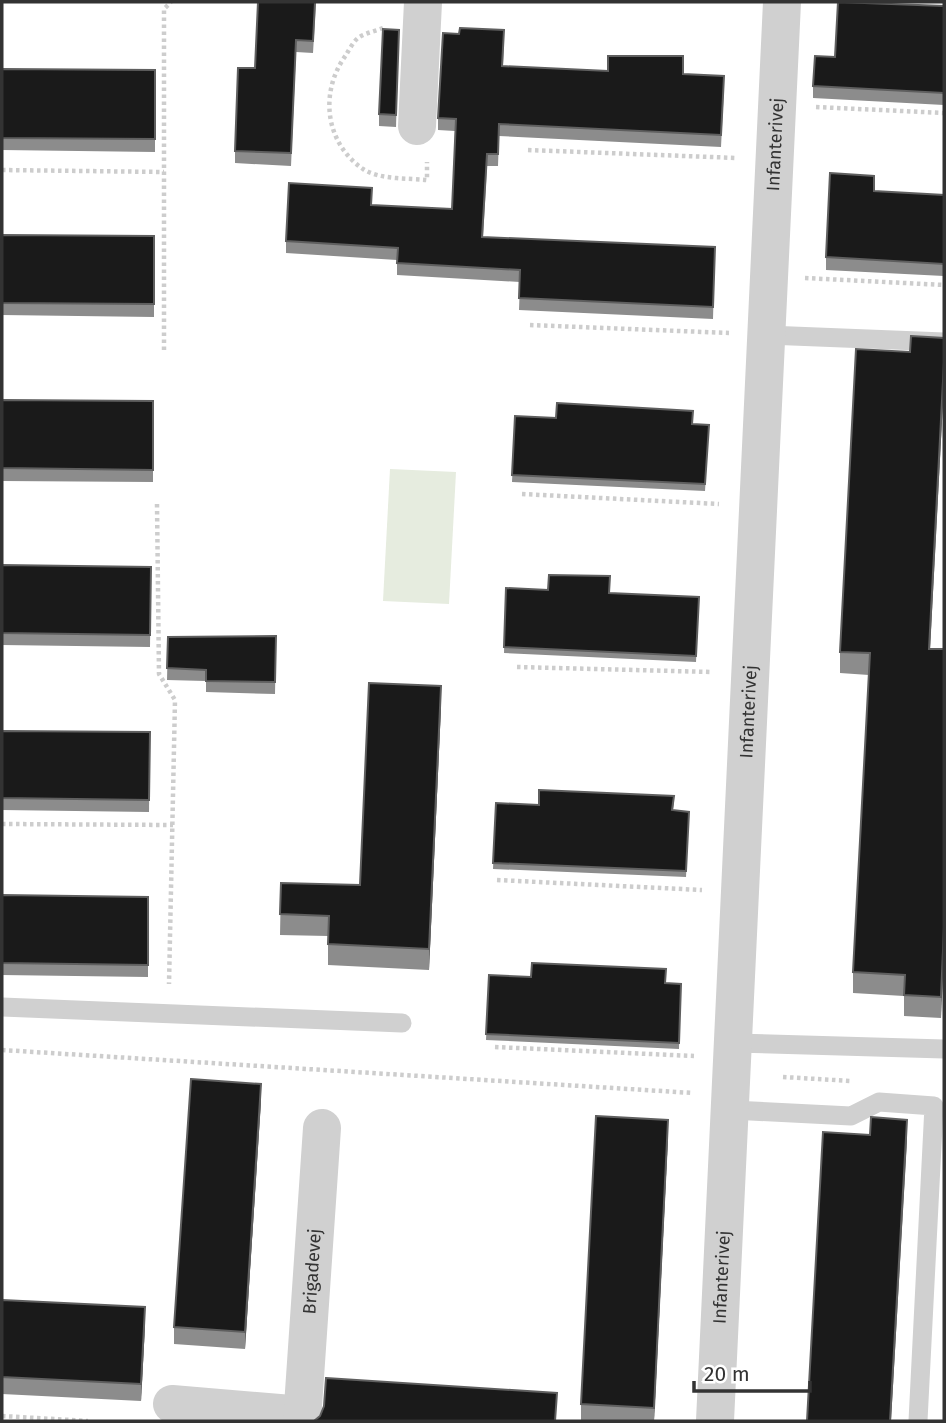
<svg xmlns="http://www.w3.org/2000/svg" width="946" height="1423" viewBox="0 0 946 1423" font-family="'Fira Sans',sans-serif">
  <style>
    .green { fill: #e6ecdf }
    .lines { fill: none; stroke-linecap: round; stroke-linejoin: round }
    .path { stroke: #cdcdcd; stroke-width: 4.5; stroke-dasharray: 3.5 3.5; stroke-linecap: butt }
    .service { stroke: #d0d0d0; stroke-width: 19 }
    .minor { stroke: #d0d0d0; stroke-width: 38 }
    .wall { fill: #8c8c8c }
    .shaded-wall { fill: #5f5f5f }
    .building { fill: #1a1a1a; stroke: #5f5f5f; stroke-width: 2 }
    .labels { text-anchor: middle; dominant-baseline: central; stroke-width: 7; stroke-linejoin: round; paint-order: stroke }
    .street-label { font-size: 18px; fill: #333; stroke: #fff }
  </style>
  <rect width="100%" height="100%" fill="#fff"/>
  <path class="green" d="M 390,469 L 456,472 L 449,604 L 383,601 Z"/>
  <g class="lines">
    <g class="path">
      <path d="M 383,28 C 376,31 365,33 358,38 C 353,42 349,50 346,55 C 319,92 325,143 363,169 C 380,180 408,178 427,180 L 427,162"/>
      <path d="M 816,107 L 944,113"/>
      <path d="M 528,150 L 737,158"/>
      <path d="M 2,170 L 164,172"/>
      <path d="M 805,278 L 944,285"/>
      <path d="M 530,325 L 729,333"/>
      <path d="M 164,350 L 164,9 L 171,2"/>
      <path d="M 522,494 L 719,504"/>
      <path d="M 157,504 L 159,674 L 175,700 L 169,984"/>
      <path d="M 517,667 L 712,672"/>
      <path d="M 2,824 L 173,825"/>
      <path d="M 497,880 L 702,890"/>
      <path d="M 495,1047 L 694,1056"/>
      <path d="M 2,1050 L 693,1093"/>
      <path d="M 783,1077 L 851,1081"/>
      <path d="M 2,1416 L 88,1421"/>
    </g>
    <g class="service">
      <path d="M 767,335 L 944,342"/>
      <path d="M 2,1007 L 402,1023"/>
      <path d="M 734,1043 L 944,1049"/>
      <path d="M 732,1110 L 851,1116 L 879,1102 L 934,1106 L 918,1421"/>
    </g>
    <g class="minor">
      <path d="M 417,126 L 423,2"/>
      <path d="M 172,1404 L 303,1415"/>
      <path id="s1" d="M 302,1421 L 322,1128"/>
      <path id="s2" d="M 715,1421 L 782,2"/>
    </g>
  </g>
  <g class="wall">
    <path d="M 316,2 L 313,53 L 296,52 L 291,166 L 235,163 L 235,151 L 255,68 Z"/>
    <path d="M 944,6 L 944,105 L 813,98 L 813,86 L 835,57 Z"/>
    <path d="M 399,30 L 396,127 L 379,126 L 379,114 Z"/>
    <path d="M 504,42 L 503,66 L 683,74 L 724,88 L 721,147 L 499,136 L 498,166 L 487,166 L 483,238 L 715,247 L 713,319 L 519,310 L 520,282 L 397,275 L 397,260 L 286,253 L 286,241 L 371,205 L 452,209 L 455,131 L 438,130 L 438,118 Z"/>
    <path d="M 2,69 L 155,70 L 155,152 L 2,150 Z"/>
    <path d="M 874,191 L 944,195 L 944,276 L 826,270 L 826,257 Z"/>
    <path d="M 2,235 L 154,236 L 154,317 L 2,315 Z"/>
    <path d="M 2,400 L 153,401 L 153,482 L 2,481 Z"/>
    <path d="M 515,416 L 709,425 L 705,491 L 512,482 Z"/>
    <path d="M 2,565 L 151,567 L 150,647 L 2,645 Z"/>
    <path d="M 506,588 L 699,597 L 696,662 L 504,653 Z"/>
    <path d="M 276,636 L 275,694 L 206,692 L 206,681 L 167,680 L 168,637 Z"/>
    <path d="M 930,649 L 944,649 L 941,1018 L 904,1016 L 904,996 L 853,993 L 853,972 L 869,675 L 840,673 L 840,652 Z"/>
    <path d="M 441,707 L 429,970 L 328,965 L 328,936 L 280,935 L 281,883 L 360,885 Z"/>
    <path d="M 2,731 L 150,732 L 149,812 L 2,810 Z"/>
    <path d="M 496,803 L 539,805 L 674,803 L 673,810 L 689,812 L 686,877 L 493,869 Z"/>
    <path d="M 2,895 L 148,897 L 148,977 L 2,975 Z"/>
    <path d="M 489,975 L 681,984 L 679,1049 L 486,1040 Z"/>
    <path d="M 261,1101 L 245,1349 L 174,1344 L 174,1327 Z"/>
    <path d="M 668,1137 L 654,1421 L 581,1421 L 581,1404 Z"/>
    <path d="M 2,1300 L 145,1325 L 141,1401 L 2,1394 Z"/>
  </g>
  <g class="shaded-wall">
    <path d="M 944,362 L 944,383 L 929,670 L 929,649 Z"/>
    <path d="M 441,686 L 441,707 L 429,970 L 429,949 Z"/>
    <path d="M 944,927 L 944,949 L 941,1018 L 941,997 Z"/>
    <path d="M 261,1084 L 261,1101 L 245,1349 L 245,1332 Z"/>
    <path d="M 668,1120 L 668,1137 L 654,1421 L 654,1408 Z"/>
    <path d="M 907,1120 L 907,1141 L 891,1421 L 890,1421 Z"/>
    <path d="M 145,1307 L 145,1325 L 141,1401 L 141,1384 Z"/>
  </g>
  <g class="building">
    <path d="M 258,2 L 315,2 L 313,41 L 296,40 L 291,153 L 235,151 L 238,68 L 255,68 Z"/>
    <path d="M 838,2 L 944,6 L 944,93 L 813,86 L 815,56 L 835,57 Z"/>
    <path d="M 460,28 L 504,30 L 502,66 L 608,71 L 608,56 L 683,56 L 683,74 L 724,76 L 721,135 L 499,124 L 498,154 L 487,154 L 482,237 L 715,247 L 713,307 L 519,298 L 520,270 L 397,263 L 398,248 L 286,241 L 289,183 L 372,188 L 371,205 L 452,209 L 456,119 L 438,118 L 443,33 L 459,34 Z"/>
    <path d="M 383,29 L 399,30 L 396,115 L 379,114 Z"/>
    <path d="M 2,69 L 155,70 L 155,139 L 2,138 Z"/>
    <path d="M 830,173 L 874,176 L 874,191 L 944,195 L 944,264 L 826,257 Z"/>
    <path d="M 2,235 L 154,236 L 154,304 L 2,303 Z"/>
    <path d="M 911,336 L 944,338 L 944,362 L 929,649 L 944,649 L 944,927 L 941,997 L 904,995 L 905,975 L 853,972 L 870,653 L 840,652 L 856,349 L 910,352 Z"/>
    <path d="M 2,400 L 153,401 L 153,470 L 2,468 Z"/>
    <path d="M 557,403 L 693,411 L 692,424 L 709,425 L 705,484 L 512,475 L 515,416 L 556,418 Z"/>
    <path d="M 2,565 L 151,567 L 150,635 L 2,633 Z"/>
    <path d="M 549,575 L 610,576 L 609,593 L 699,597 L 696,656 L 504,647 L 506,588 L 548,590 Z"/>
    <path d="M 276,636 L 275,682 L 206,681 L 206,670 L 167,668 L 168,637 Z"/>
    <path d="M 369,683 L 441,686 L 429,949 L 328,944 L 329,916 L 280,914 L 281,883 L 360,885 Z"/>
    <path d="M 2,731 L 150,732 L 149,800 L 2,798 Z"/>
    <path d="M 539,790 L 674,796 L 672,810 L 689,812 L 686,871 L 493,863 L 496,803 L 539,805 Z"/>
    <path d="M 2,895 L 148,897 L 148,965 L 2,963 Z"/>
    <path d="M 532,963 L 666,969 L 665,983 L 681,984 L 679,1043 L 486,1034 L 489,975 L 531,977 Z"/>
    <path d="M 191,1079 L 261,1084 L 245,1332 L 174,1327 Z"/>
    <path d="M 596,1116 L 668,1120 L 654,1408 L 581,1404 Z"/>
    <path d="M 871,1117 L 907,1120 L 890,1421 L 807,1421 L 823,1132 L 870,1135 Z"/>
    <path d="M 2,1300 L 145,1307 L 141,1384 L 2,1377 Z"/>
    <path d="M 326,1378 L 557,1393 L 555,1421 L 314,1421 L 320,1416 L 324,1406 Z"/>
  </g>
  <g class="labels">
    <g class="street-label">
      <text stroke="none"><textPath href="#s2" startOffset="1278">Infanterivej</textPath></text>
      <text stroke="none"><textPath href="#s2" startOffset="710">Infanterivej</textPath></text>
      <text stroke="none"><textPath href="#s1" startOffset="150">Brigadevej</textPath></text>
      <text stroke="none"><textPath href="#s2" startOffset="144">Infanterivej</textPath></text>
    </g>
  </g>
  <rect width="946" height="1423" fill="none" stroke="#333333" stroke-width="7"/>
  <path d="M694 1381v10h116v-10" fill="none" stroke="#333333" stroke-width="3.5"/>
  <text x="704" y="1381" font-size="21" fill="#333333" stroke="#ffffff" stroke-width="5" paint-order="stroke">20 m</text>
</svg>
